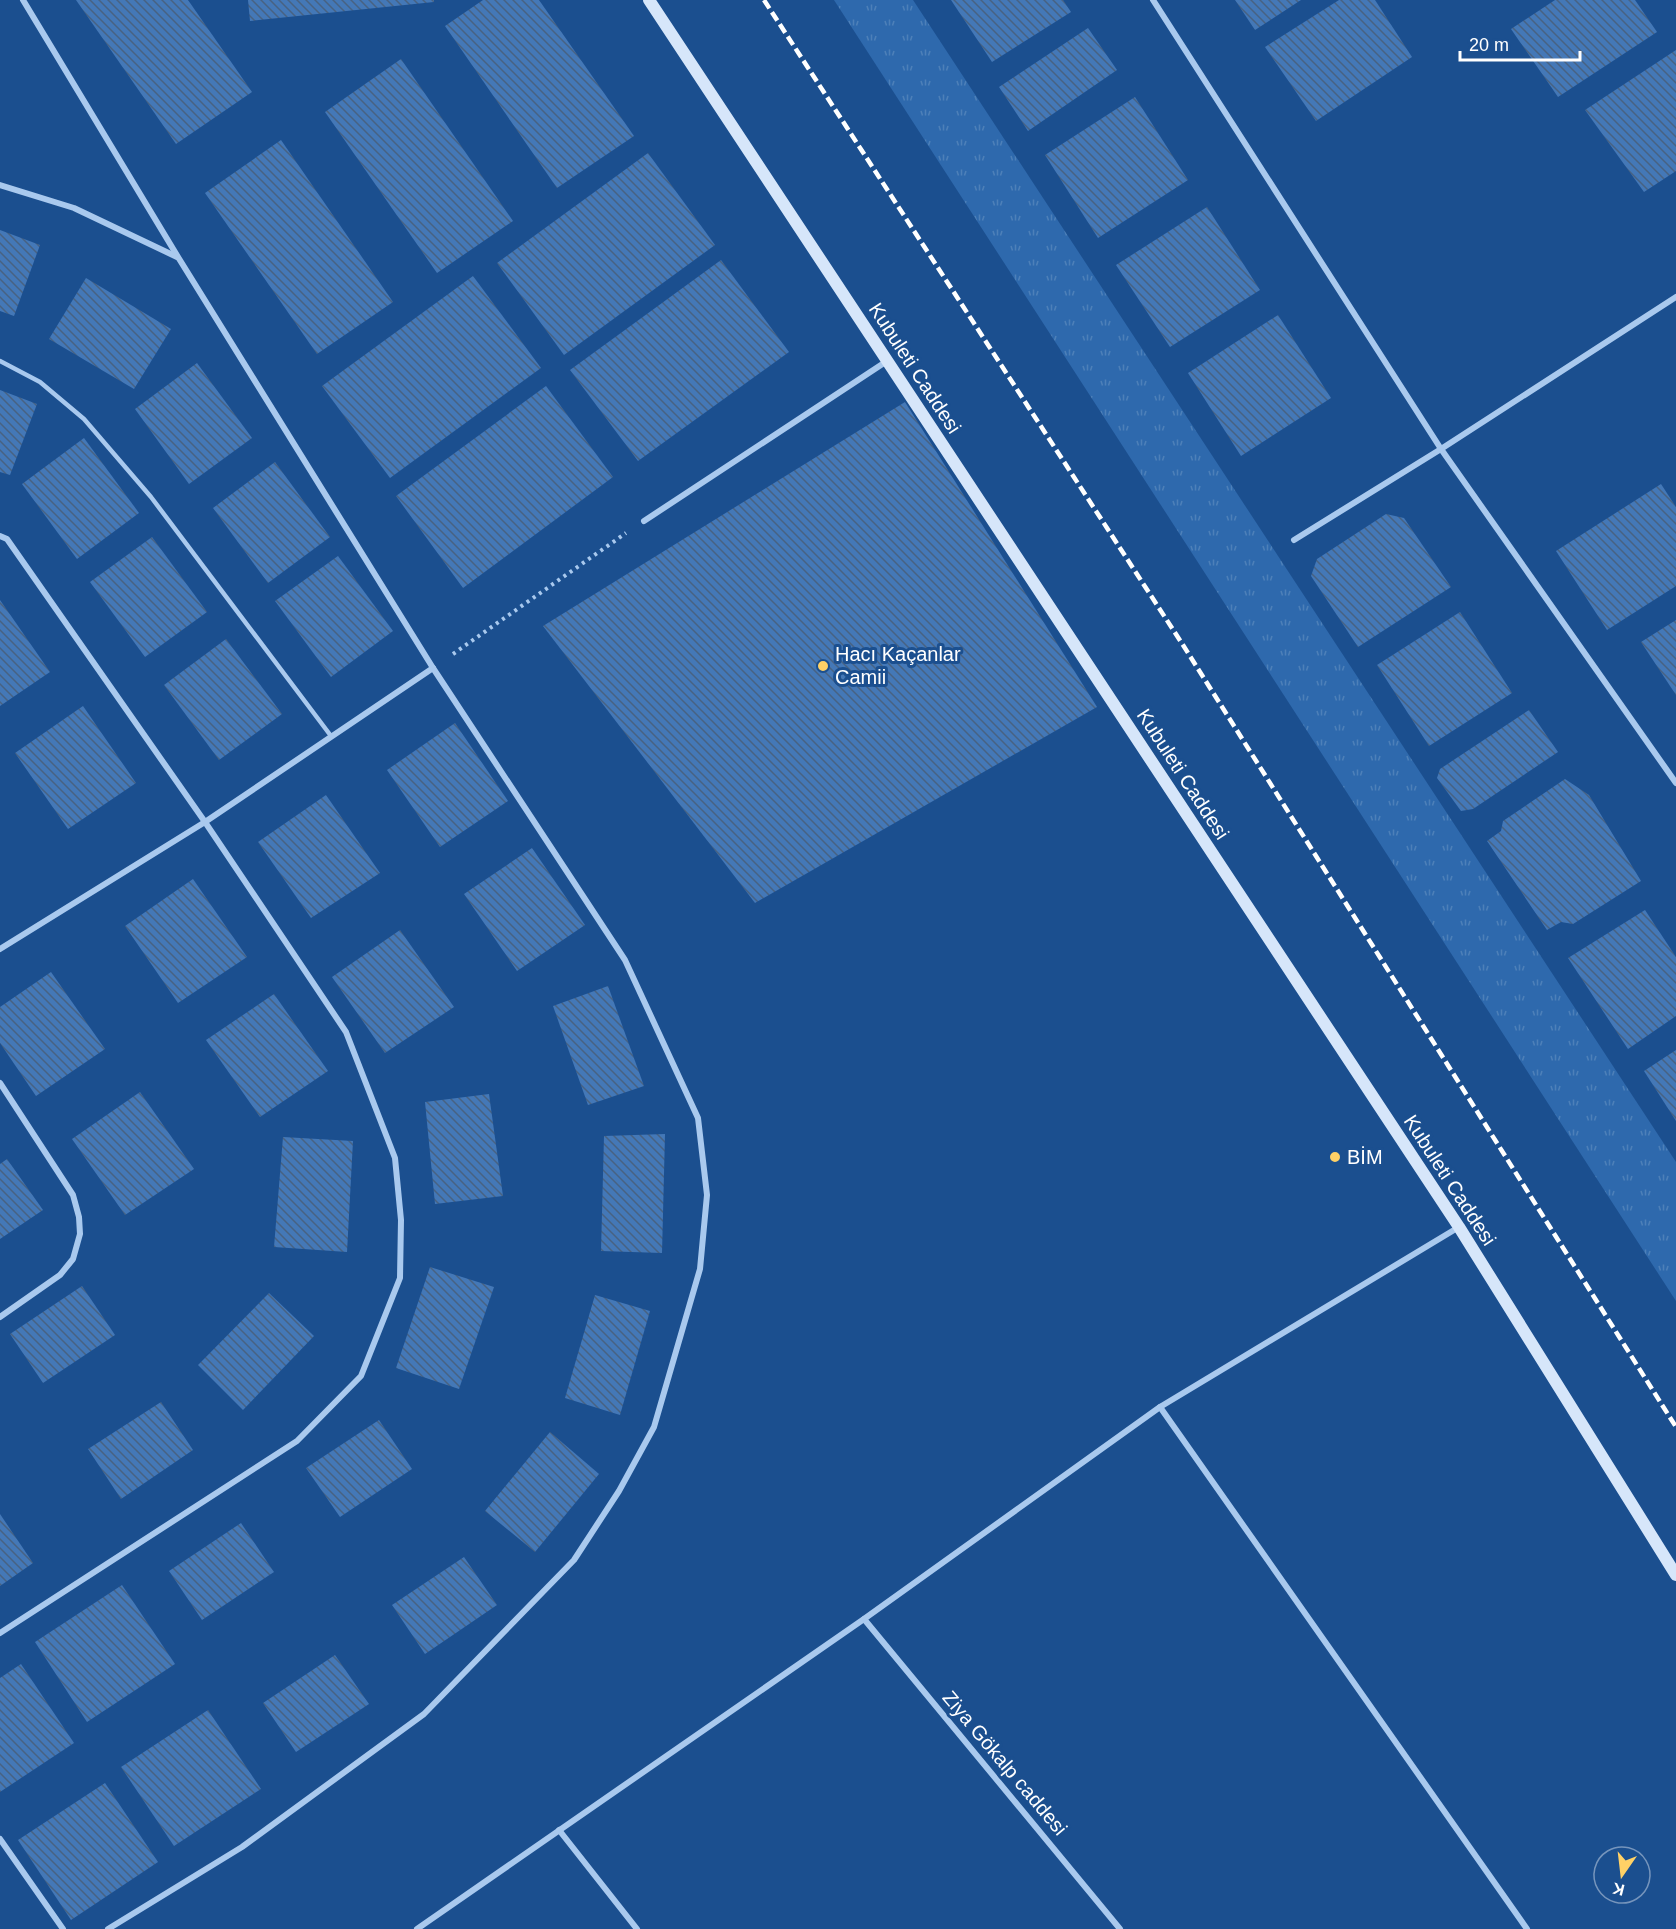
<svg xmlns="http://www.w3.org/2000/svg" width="1676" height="1929" viewBox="0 0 1676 1929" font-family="Arial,sans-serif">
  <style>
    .park { fill: url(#park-tufts) }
    .building { fill: url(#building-back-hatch) }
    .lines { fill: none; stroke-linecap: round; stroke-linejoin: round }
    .path { stroke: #a9c9ee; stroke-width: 4; stroke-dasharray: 3 4.5; stroke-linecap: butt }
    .lane { stroke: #a9c9ee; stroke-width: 4.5 }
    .street { stroke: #a9c9ee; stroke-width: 6 }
    .secondary { stroke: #d6e6fa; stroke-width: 12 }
    .rail { stroke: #fff; stroke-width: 4.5; stroke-dasharray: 10 4.5; stroke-linecap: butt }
    .poi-dot { fill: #ffd166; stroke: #1b4f8f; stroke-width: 2 }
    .labels { text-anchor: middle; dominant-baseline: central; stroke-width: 6; stroke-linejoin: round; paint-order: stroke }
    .street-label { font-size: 20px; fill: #fff; stroke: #1b4f8f }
    .poi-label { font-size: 20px; fill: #fff; stroke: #1b4f8f; text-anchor: start }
  </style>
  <defs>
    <pattern id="park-tufts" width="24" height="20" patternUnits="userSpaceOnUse" patternTransform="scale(1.5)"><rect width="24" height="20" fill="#2e69ad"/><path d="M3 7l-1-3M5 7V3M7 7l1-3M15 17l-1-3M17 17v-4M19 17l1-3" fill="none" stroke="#4d80b9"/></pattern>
    <pattern id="building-back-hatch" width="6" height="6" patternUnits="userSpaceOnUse" patternTransform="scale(1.5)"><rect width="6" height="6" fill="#4478b7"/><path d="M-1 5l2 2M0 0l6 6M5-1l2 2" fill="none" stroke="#486282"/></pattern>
  </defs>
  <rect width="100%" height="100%" fill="#1b4f8f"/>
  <path class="park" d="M 834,0 L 913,0 L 1676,1162 L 1676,1301 Z"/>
  <g class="building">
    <path d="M 76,0 L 188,0 L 252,92 L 176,144 Z"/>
    <path d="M 248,0 L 434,0 L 434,2 L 250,21 Z"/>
    <path d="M 483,0 L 539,0 L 634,136 L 557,188 L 445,26 Z"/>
    <path d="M 951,0 L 1063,0 L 1071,12 L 992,62 Z"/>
    <path d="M 1235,0 L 1301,0 L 1255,30 Z"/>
    <path d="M 1339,0 L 1375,0 L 1412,57 L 1316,121 L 1265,47 Z"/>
    <path d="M 1555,0 L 1635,0 L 1657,32 L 1558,97 L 1511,29 Z"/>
    <path d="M 1088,28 L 1117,70 L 1028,131 L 999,87 Z"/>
    <path d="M 1676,50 L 1676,171 L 1644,192 L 1585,110 Z"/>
    <path d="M 401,59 L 513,221 L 437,273 L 325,112 Z"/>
    <path d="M 1135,97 L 1188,180 L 1098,238 L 1045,155 Z"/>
    <path d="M 281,140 L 393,302 L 317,354 L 205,193 Z"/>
    <path d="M 648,153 L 715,245 L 564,355 L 497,263 Z"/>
    <path d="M 1207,207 L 1260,290 L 1170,347 L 1116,265 Z"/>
    <path d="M 0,230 L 40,245 L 14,316 L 0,311 Z"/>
    <path d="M 721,260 L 789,352 L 638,461 L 570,370 Z"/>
    <path d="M 473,276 L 541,368 L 390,478 L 322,386 Z"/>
    <path d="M 86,278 L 171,329 L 134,389 L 49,339 Z"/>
    <path d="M 1278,315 L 1331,398 L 1241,456 L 1188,373 Z"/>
    <path d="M 197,363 L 252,438 L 189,484 L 135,409 Z"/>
    <path d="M 546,386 L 613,477 L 463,588 L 396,496 Z"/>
    <path d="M 0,390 L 37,404 L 10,475 L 0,472 Z"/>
    <path d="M 905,402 L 1097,707 L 755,903 L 543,626 Z"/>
    <path d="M 84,438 L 139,513 L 77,559 L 22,484 Z"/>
    <path d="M 275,462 L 330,537 L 268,583 L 213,508 Z"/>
    <path d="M 1661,484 L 1676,507 L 1676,586 L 1607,630 L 1556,551 Z"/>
    <path d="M 1386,514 L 1404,518 L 1451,587 L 1358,647 L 1311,576 L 1317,559 Z"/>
    <path d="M 152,537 L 207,612 L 145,657 L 90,582 Z"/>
    <path d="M 338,556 L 393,631 L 331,677 L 275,601 Z"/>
    <path d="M 0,600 L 50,672 L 0,706 Z"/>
    <path d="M 1460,612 L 1512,693 L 1429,746 L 1377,665 Z"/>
    <path d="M 1676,620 L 1676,695 L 1641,642 Z"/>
    <path d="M 226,639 L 282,714 L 219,760 L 164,685 Z"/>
    <path d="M 83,706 L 136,783 L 68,829 L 15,753 Z"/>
    <path d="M 1529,710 L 1558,752 L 1473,809 L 1461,811 L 1437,778 L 1440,769 Z"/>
    <path d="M 455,723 L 508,801 L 440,847 L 387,770 Z"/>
    <path d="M 1565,779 L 1589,795 L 1641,881 L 1573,924 L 1561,922 L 1547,930 L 1487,841 L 1501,831 L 1503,821 Z"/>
    <path d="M 326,795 L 380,873 L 311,918 L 258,842 Z"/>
    <path d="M 532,848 L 585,925 L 517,971 L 464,894 Z"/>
    <path d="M 193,879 L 247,957 L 178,1003 L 125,926 Z"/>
    <path d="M 1645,910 L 1676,957 L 1676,1016 L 1628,1049 L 1568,958 Z"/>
    <path d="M 400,930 L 454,1007 L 385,1053 L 332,977 Z"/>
    <path d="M 51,972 L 105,1049 L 36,1096 L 0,1043 L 0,1007 Z"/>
    <path d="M 608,986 L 644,1086 L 588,1105 L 553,1006 Z"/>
    <path d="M 274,994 L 328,1071 L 260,1117 L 206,1040 Z"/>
    <path d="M 1676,1050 L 1676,1121 L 1644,1071 Z"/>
    <path d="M 140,1092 L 194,1169 L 125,1215 L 72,1139 Z"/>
    <path d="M 489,1094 L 503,1196 L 435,1204 L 425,1102 Z"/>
    <path d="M 665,1134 L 662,1253 L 601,1251 L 604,1136 Z"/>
    <path d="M 283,1137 L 353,1141 L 347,1252 L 274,1247 Z"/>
    <path d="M 7,1159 L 43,1210 L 0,1239 L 0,1164 Z"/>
    <path d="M 430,1267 L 494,1287 L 459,1389 L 396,1368 Z"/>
    <path d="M 82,1286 L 115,1335 L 43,1383 L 10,1334 Z"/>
    <path d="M 269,1293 L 314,1336 L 243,1410 L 198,1365 Z"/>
    <path d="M 595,1295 L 650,1311 L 620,1415 L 565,1398 Z"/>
    <path d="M 161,1402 L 193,1450 L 121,1499 L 88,1449 Z"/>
    <path d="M 379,1420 L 412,1469 L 340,1517 L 306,1468 Z"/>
    <path d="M 550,1432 L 599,1474 L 535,1552 L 485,1511 Z"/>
    <path d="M 0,1514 L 33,1563 L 0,1586 Z"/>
    <path d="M 241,1523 L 274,1572 L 202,1620 L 169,1571 Z"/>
    <path d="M 464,1557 L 497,1605 L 425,1654 L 392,1605 Z"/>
    <path d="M 122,1585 L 175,1664 L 87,1722 L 35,1642 Z"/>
    <path d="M 335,1655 L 369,1704 L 296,1752 L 263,1703 Z"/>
    <path d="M 21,1664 L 74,1743 L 0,1792 L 0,1678 Z"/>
    <path d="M 208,1710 L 261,1789 L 174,1846 L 121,1767 Z"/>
    <path d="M 105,1783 L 158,1862 L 71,1920 L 18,1840 Z"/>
  </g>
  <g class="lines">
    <path class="path" d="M 453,654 L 626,533"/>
    <path class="lane" d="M 0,361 L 40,382 L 84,419 L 151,497 L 331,736"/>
    <g class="street">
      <path d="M 23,0 L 178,257 L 433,668 L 625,960 L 698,1118 L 707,1195 L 700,1269 L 654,1427 L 619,1491 L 574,1560 L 424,1714 L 242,1847 L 108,1929"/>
      <path d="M 1153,0 L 1441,449 L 1676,783"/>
      <path d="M 0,185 L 74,208 L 177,257"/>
      <path d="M 644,521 L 887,361"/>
      <path d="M 0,536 L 7,539 L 205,822 L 346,1032 L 395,1158 L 401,1220 L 400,1278 L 361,1376 L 297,1441 L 0,1633"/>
      <path d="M 1294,540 L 1441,449 L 1676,297"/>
      <path d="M 0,949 L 205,822 L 433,668"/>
      <path d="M 0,1083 L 73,1195 L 79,1217 L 80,1234 L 73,1259 L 60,1275 L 0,1317"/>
      <path d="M 1160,1407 L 1527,1929"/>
      <path d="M 864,1619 L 1120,1929"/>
      <path d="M 559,1830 L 637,1929"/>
      <path d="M 0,1839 L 63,1929"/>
      <path d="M 417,1929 L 864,1619 L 1160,1407 L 1459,1227"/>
    </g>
    <path class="secondary" d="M 649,0 L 1459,1227 L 1676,1575"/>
    <path class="rail" d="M 764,0 L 1183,645 L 1676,1427"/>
  </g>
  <g class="poi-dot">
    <circle cx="823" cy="666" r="6"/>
    <circle cx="1335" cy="1157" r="6"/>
  </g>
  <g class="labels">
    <g class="street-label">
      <text transform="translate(915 368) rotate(57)">Kubuleti Caddesi</text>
      <text transform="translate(1183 774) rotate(57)">Kubuleti Caddesi</text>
      <text transform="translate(1450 1180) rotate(57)">Kubuleti Caddesi</text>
      <text transform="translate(1005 1763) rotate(50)">Ziya Gökalp caddesi</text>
    </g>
    <g class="poi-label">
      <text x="835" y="654">Hacı Kaçanlar<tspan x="835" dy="23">Camii</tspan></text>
      <text x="1347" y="1157">BİM</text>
    </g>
  </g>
  <g transform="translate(1622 1875) rotate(194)"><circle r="28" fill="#1b4f8f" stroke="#7695bc" stroke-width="1.5"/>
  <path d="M0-4.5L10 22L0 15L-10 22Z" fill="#ffd166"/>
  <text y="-9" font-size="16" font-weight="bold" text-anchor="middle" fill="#ffffff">K</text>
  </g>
  <path d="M1460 51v9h120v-9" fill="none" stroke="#ffffff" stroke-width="3"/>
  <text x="1469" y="51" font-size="18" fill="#ffffff" stroke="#1b4f8f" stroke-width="4.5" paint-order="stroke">20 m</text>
</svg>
